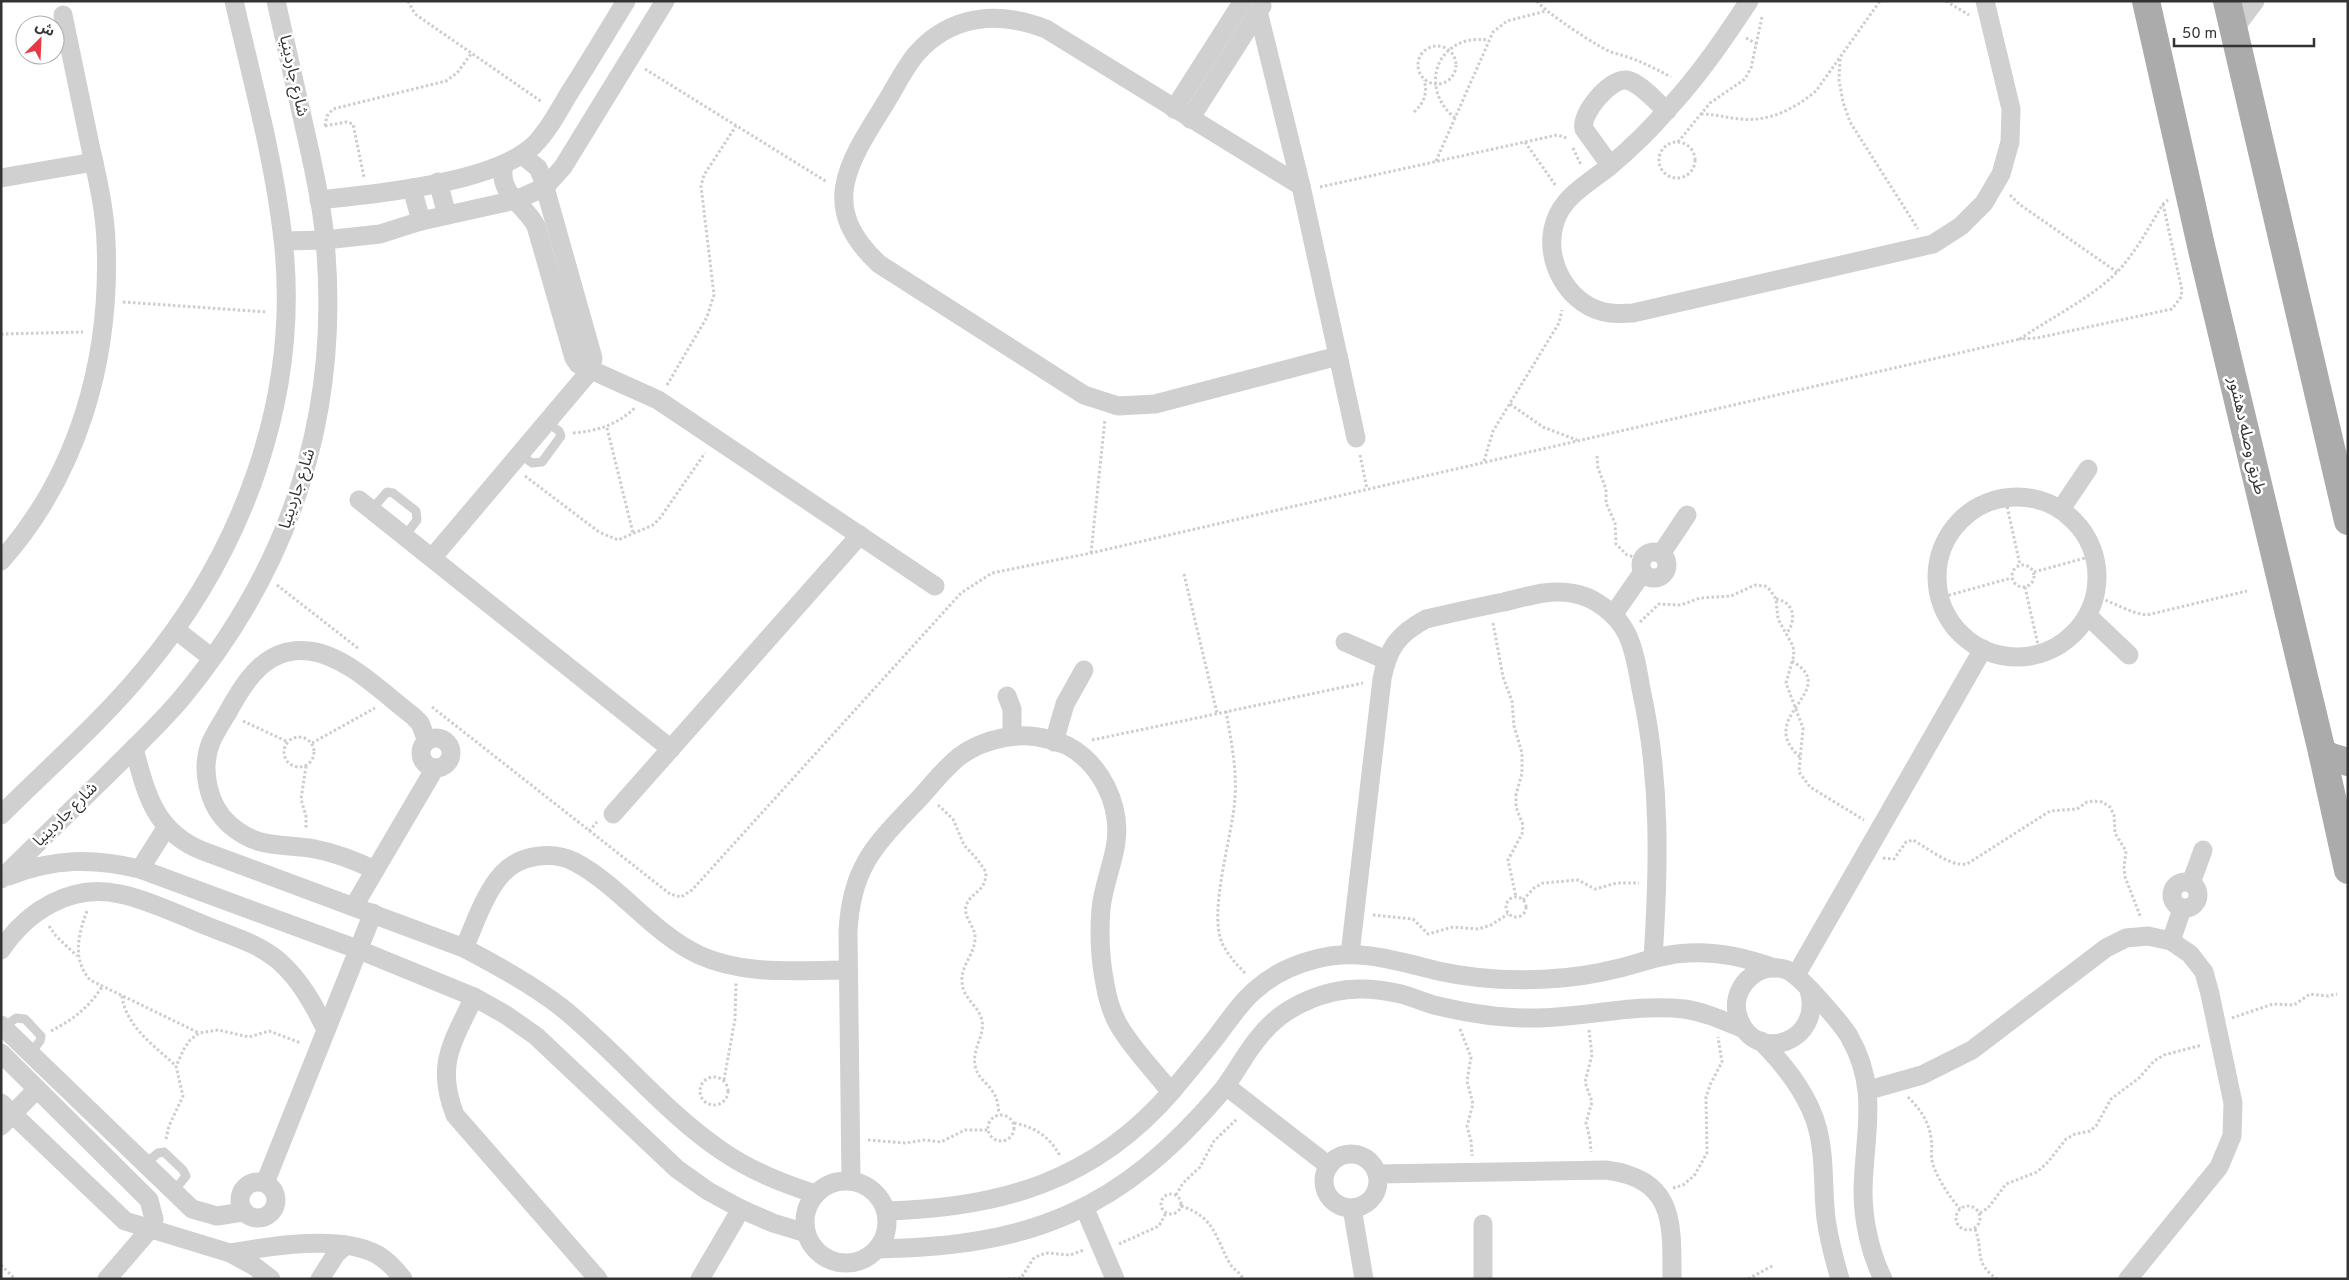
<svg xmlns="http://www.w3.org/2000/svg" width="2349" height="1280" viewBox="0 0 2349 1280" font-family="Overpass,'Noto Sans Arabic',sans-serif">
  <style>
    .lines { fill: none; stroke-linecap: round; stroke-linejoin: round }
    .path { stroke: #cdcdcd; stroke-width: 3; stroke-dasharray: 2.5 2.5; stroke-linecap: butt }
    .lane { stroke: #d0d0d0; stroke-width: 9 }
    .street { stroke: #d0d0d0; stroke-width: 19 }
    .primary { stroke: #ababab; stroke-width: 28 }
    .labels { text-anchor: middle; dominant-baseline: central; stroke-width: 5; stroke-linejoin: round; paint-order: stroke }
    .street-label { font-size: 16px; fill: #333; stroke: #fff }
  </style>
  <rect width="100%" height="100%" fill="#fff"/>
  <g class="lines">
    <g class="path">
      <path d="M 408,1 L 415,14 L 542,102"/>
      <path d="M 1537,1 C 1542,10 1603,51 1614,53 C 1637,59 1650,66 1671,77"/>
      <path d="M 1946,1 L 1969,15"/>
      <path d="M 1746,38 L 1757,44"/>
      <circle cx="1437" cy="65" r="19"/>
      <path d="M 1840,59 L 1839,80 L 1843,102 L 1850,122 L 1918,229"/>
      <path d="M 645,69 L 827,182"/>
      <path d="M 1414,112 C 1424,103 1428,93 1424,80"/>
      <path d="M 1701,114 C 1715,114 1727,118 1740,119 C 1770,122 1794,109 1816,91 L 1880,1"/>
      <path d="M 1455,118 C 1417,87 1438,33 1488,40"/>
      <path d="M 325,126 L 327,116 L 333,109 L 446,81 L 457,73 L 471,54"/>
      <path d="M 325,126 L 346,122 L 353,124 L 364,177"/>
      <path d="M 1525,142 L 1556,186"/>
      <path d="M 1678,142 L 1710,103 L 1745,79 L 1751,68 L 1762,17"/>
      <circle cx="1677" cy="160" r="18"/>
      <path d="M 1573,148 L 1581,165"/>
      <path d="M 1436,161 L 1493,32 L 1507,21 L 1546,11"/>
      <path d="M 1320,187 L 1557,135 L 1567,138"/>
      <path d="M 2010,195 L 2019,204 L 2117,272"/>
      <path d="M 2163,204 L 2182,290 L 2181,297 L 2172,309 L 2037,338 L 2020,339 C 2050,318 2092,298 2118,271 C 2136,252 2149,227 2163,204 L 2168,200"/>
      <path d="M 123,302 L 267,312"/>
      <path d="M 1,334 L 83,332"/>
      <path d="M 667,385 L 707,317 L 714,295 L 701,186 L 704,175 L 736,126"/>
      <path d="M 1510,404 L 1543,427 L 1577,440"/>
      <path d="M 607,428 L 633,533"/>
      <path d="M 573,433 C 598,431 616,425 635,408"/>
      <path d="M 1360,455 L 1367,489"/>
      <path d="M 1597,456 L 1598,468 L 1606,489 L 1606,503 L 1615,523 L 1616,544 L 1627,555 L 1634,557"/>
      <path d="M 1484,461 L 1493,431 L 1559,323 L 1562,310"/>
      <path d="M 525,476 L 599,532 L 618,540 L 653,525 L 660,518 L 705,453"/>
      <path d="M 2005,497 L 2020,565"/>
      <path d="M 1091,553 L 1105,419"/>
      <circle cx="2023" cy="576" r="11"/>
      <path d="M 2034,572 L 2096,555"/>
      <path d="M 1184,574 L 1217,713"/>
      <path d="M 277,585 L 359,649"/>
      <path d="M 2025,587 L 2040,654"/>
      <path d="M 2096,597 C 2114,602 2129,613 2147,615 L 2247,591"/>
      <path d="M 1939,598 L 2011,578"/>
      <path d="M 1776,599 C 1794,602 1797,619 1787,633"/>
      <path d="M 1640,622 L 1659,604 L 1681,605 L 1700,598 L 1731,596 L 1755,585 L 1765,586 L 1770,590 L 1776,599 L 1778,619 L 1793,646 L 1794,655 L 1786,683 L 1803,728 L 1799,772 L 1810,787 L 1864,820"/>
      <path d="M 1493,623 L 1503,677 L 1512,701 L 1514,726 L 1522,753 L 1522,773 L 1516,795 L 1516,807 L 1523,825 L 1522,834 L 1508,860 L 1516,897"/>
      <path d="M 1792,661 C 1843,691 1753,716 1800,757"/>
      <path d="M 432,707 L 670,894 L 681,897 L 692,890 L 961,593 L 992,573 L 1091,553 L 2020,339"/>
      <path d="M 1226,711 C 1231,740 1237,769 1235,798 C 1233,834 1207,914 1223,945 C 1229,956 1237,965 1246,974"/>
      <path d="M 243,721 L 288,742"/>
      <circle cx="299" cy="752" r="15"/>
      <path d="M 1092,740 L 1363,683"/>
      <path d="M 312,743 L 375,708"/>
      <path d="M 306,766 L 301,799 L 306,816 L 306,830"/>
      <path d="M 938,805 L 953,819 L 964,845 L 977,859 L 986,872 C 986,893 971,891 966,906 C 963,918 976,927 975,938 C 975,954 961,965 962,981 C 962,997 976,1004 981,1017 C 987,1034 972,1047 975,1065 C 977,1078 987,1082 993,1092 C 998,1099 998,1107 999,1114"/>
      <path d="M 589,831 L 597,822"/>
      <path d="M 1883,858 L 1894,859 L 1906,842 L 1913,840 C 1928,848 1950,867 1967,864 L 2050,811 L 2077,809 L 2087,802 L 2094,801 L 2102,802 L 2110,807 L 2114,815 L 2115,833 L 2126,851 L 2124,867 L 2125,877 L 2141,918"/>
      <circle cx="1516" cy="907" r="10"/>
      <path d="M 1523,900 L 1534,888 L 1543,883 L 1578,880 L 1595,889 L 1617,883 L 1639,883"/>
      <path d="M 87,911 C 78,935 72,959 90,980 L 199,1033"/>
      <path d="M 1373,915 L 1413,919 L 1428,934 L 1453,927 L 1478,929 L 1491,925 L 1508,914"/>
      <path d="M 49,926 L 56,936 L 77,956"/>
      <path d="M 122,996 C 126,1027 155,1046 176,1066"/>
      <path d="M 2232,1018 L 2273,1004 L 2294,1005 L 2310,994 L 2328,996 L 2337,994"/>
      <path d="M 1460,1029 L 1471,1057 L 1467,1081 L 1473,1104 L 1467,1126 L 1471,1141 L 1472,1156"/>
      <path d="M 1589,1030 L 1592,1055 L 1585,1082 L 1592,1102 L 1586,1123 L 1590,1139 L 1591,1152"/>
      <path d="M 51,1031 C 74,1019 88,1008 102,987"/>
      <circle cx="714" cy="1091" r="14"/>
      <path d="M 724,1080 L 735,1019 L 736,983"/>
      <path d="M 1908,1097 C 1919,1108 1929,1121 1931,1138 C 1933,1147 1930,1156 1933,1165 C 1939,1181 1949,1196 1960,1209"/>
      <circle cx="1001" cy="1128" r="13"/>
      <path d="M 1014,1123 C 1035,1127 1050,1137 1060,1156"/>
      <path d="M 166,1139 L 169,1126 L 183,1096 L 176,1066 L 184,1049 L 190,1040 L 199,1033 L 218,1030 L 249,1037 L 269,1031 L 301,1043"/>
      <path d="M 868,1140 L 905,1143 L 925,1140 L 941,1142 L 965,1130 L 988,1130"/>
      <path d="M 1673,1188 L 1683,1185 L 1694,1176 L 1707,1153 L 1706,1097 L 1711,1083 L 1722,1062 L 1718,1037"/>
      <circle cx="1171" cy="1204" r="10"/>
      <path d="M 1176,1195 L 1183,1183 L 1200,1167 L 1214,1141 L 1238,1118"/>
      <circle cx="1968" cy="1218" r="12"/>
      <path d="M 1181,1206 C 1215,1217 1215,1237 1230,1264 C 1234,1270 1240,1272 1243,1279"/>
      <path d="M 1980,1213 L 1988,1208 L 2006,1184 L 2037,1172 L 2048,1162 L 2066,1139 L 2075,1134 L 2090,1131 L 2096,1126 L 2111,1099 L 2139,1078 L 2154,1061 L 2164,1055 L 2202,1045"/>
      <path d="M 1975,1229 C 1984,1252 1973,1262 1997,1279"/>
      <path d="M 1119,1244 L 1159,1226 L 1166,1213"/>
      <path d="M 1,1265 L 15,1279"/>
      <path d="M 1008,1279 L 1021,1278 L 1033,1259 L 1040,1255 L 1048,1253 L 1070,1255 L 1084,1250"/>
      <path d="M 1748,1279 L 1774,1265"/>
    </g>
    <g class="lane">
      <path d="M 520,454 L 532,463 L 542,462 L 561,436 L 559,431 L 547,422"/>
      <path d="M 371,510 L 387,492 L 393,493 L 416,511 L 417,520 L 404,537"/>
      <path d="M 3,1028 L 16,1018 L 25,1019 L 41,1036 L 40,1041 L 30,1054"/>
      <path d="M 145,1164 L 158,1153 L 164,1152 L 183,1170 L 186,1176 L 173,1192"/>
    </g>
    <g class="street">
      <path d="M 1749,1 C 1724,39 1698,77 1667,110 C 1650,130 1630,149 1610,166 C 1590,182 1563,196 1555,222 C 1542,260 1569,308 1610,313 C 1618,314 1626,313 1633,313 L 1933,244 L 1961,226 L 1984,203 L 2001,174 L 2010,142 L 2011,109 L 1985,1"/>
      <path d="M 1258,11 L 1301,186 L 1356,438"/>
      <path d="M 2234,29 L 2255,1"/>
      <path d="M 1174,109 L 1243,1"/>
      <path d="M 1190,119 L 1262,6"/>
      <path d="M 504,165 C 497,194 524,203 536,226 L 574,358 L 578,364 L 658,400 L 935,586"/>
      <path d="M 1610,165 L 1584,129 C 1580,113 1611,78 1626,80 C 1640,82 1656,102 1667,111"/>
      <path d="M 1,178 L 94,162"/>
      <path d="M 438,182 L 447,215"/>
      <path d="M 1301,186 L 1046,29 C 1000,11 952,14 917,53 C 904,68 894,90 883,107 C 846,166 819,208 879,264 L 1084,395 L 1118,406 L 1155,404 L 1338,356"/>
      <path d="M 412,188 L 421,221"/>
      <path d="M 319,200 C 375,194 494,183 534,145 C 548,131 558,112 568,95 C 588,64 607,32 626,1"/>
      <path d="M 284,241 L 325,240 L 380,234 L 421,221 L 516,200 L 545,187 L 563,167 L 665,1"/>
      <circle cx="2017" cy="577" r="80"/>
      <path d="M 359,500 L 671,749"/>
      <path d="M 2061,509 L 2088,469"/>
      <circle cx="1654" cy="565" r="13"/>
      <path d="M 1661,554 L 1687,515"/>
      <path d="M 432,558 L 590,371 L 593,358 L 542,177 L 538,168 L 522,155"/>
      <path d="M 1,561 C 79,473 111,358 106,242 C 105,210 97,176 90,145 C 81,101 72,58 63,15"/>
      <path d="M 1613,615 L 1643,572"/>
      <path d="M 2088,616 L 2129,655"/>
      <path d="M 176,630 L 212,658"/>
      <path d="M 1345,642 L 1386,660"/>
      <path d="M 1007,696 L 1012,709 L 1012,736"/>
      <circle cx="436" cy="753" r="15"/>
      <path d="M 1054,742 L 1065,704 L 1084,670"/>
      <path d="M 134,748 C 146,794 155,832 203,851 L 464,948 C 498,966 531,984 561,1007 C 617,1052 663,1111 722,1151 C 751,1171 782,1183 815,1194"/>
      <path d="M 613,814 L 860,535"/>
      <path d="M 1,815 C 48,768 101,722 143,671 C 243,552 301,396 283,239 C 274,159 252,80 234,1"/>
      <path d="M 140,869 L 166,828"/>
      <path d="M 375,870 C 356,861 336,853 315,849 C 281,843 259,850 230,825 C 208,806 200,769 211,742 C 216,731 222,722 228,712 C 245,680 267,646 309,651 C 346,655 384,694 413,716 L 420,723 L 427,741"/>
      <path d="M 9,876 C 54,858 94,858 140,869 L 357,949 L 474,997 L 506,1015 L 536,1036 L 677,1169 L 708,1191 L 741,1209 L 773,1223 L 806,1233"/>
      <path d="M 1,879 C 36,845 70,811 104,778 C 130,752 157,727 181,699 C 292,565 341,414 325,241 C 323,211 316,181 310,152 C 299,102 287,52 276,1"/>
      <circle cx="2185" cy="895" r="13"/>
      <path d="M 2191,883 L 2203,850"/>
      <path d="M 354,906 L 435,768"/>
      <path d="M 2171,941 L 2182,909"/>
      <path d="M 464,948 C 475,924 484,894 502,874 C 519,855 552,850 575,862 C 620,886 652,933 699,955 C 745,976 798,970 848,970"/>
      <path d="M 1,950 C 27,911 71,883 120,894 C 148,900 175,913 202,924 C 228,935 259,943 280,962 C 301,981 314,1005 326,1030"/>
      <path d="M 1350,954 L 1382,679 C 1388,648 1398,634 1426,619 C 1452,613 1478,607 1504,602 C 1526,597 1548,589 1571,593 C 1594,596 1617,614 1627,634 C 1635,651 1638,672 1641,689 C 1661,779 1659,867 1653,958"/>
      <path d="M 1796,975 L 1983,649"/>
      <path d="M 1809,990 C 1824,1042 1756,1065 1739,1019 C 1727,990 1758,959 1787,970 C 1800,975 1841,1023 1849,1036 C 1880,1090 1864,1133 1863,1191 C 1863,1220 1870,1253 1883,1279"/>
      <path d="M 474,997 C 453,1042 435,1064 455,1115 L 598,1279"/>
      <path d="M 1,1025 L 192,1209 L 217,1216 L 243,1212"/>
      <path d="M 1761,1041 C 1784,1065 1804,1089 1815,1120 C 1826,1153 1822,1185 1826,1219 C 1829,1239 1834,1259 1840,1279"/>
      <path d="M 1,1053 L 149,1200 L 154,1219 L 151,1228 L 107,1279"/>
      <path d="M 1226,1086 L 1329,1166"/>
      <path d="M 1869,1090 L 1922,1075 L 1972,1050 L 2106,948 L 2126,938 L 2148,936 L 2171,941 L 2190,954 L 2204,972 L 2210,994 L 2233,1103 L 2232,1136 L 2219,1167 L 2128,1279"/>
      <path d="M 1,1103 L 125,1221 L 230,1253 L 254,1266 L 271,1279"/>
      <path d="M 1,1126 L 37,1089"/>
      <circle cx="1351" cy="1181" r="27"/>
      <path d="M 1377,1174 L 1606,1170 C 1675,1179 1672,1222 1672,1279"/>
      <path d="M 851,1180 L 848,932 C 851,870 872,848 913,805 C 928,790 943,769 960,756 C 983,739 1019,731 1047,739 C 1053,741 1062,743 1068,746 C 1101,764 1121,805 1116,842 C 1113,865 1103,886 1101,909 C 1099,934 1100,959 1105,984 C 1107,996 1112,1013 1118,1024 C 1130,1046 1155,1072 1171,1092"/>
      <circle cx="846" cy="1222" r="41"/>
      <circle cx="258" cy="1200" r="18"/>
      <path d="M 265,1183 L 373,913"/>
      <path d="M 1352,1208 L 1364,1279"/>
      <path d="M 1085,1209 L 1115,1279"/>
      <path d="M 886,1211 C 1001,1208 1095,1181 1173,1090 C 1188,1072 1203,1054 1217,1036 C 1230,1019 1242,1000 1259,987 C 1274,974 1296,964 1316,959 C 1359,948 1397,961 1438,971 C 1474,979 1511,981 1547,979 C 1571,978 1596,974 1620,968 C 1643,962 1664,954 1688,953 C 1719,951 1746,958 1775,968"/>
      <path d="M 1483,1224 L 1483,1279"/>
      <path d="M 877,1249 C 1031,1247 1121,1210 1221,1092 C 1235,1075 1245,1053 1260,1036 C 1278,1013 1305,999 1333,992 C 1354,987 1380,989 1401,994 C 1413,997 1425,1003 1438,1006 C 1468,1013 1498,1018 1529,1018 C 1580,1019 1633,1003 1684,1009 C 1705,1012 1724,1021 1744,1029"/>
      <path d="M 230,1253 C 270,1246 341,1234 378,1255 C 388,1261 396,1270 403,1279"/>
      <path d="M 320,1279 L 336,1254 L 346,1245"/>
      <path d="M 700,1279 L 741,1209"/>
    </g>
    <g class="primary">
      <path d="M 2146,1 L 2202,250 L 2322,752 L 2348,870"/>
      <path d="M 2227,1 L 2348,521"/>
      <path d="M 2322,752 L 2331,757 L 2348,762"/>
    </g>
  </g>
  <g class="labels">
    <g class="street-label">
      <text transform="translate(293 76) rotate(77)">شارع جاردينيا</text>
      <text transform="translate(2246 436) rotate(77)">طريق وصله دهشور</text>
      <text transform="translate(298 489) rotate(-72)">شارع جاردينيا</text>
      <text transform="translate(66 815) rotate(-45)">شارع جاردينيا</text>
    </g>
  </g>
  <rect width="2349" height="1280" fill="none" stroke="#333333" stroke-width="5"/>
  <g transform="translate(40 40) rotate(24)"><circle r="24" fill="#ffffff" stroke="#adadad"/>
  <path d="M0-4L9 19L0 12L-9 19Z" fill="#e63946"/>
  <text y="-8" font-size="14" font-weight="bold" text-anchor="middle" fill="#333333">ش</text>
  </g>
  <path d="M2174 38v8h140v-8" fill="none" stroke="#333333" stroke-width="2.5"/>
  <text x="2182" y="38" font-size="15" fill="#333333" stroke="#ffffff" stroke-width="4" paint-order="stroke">50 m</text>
</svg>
